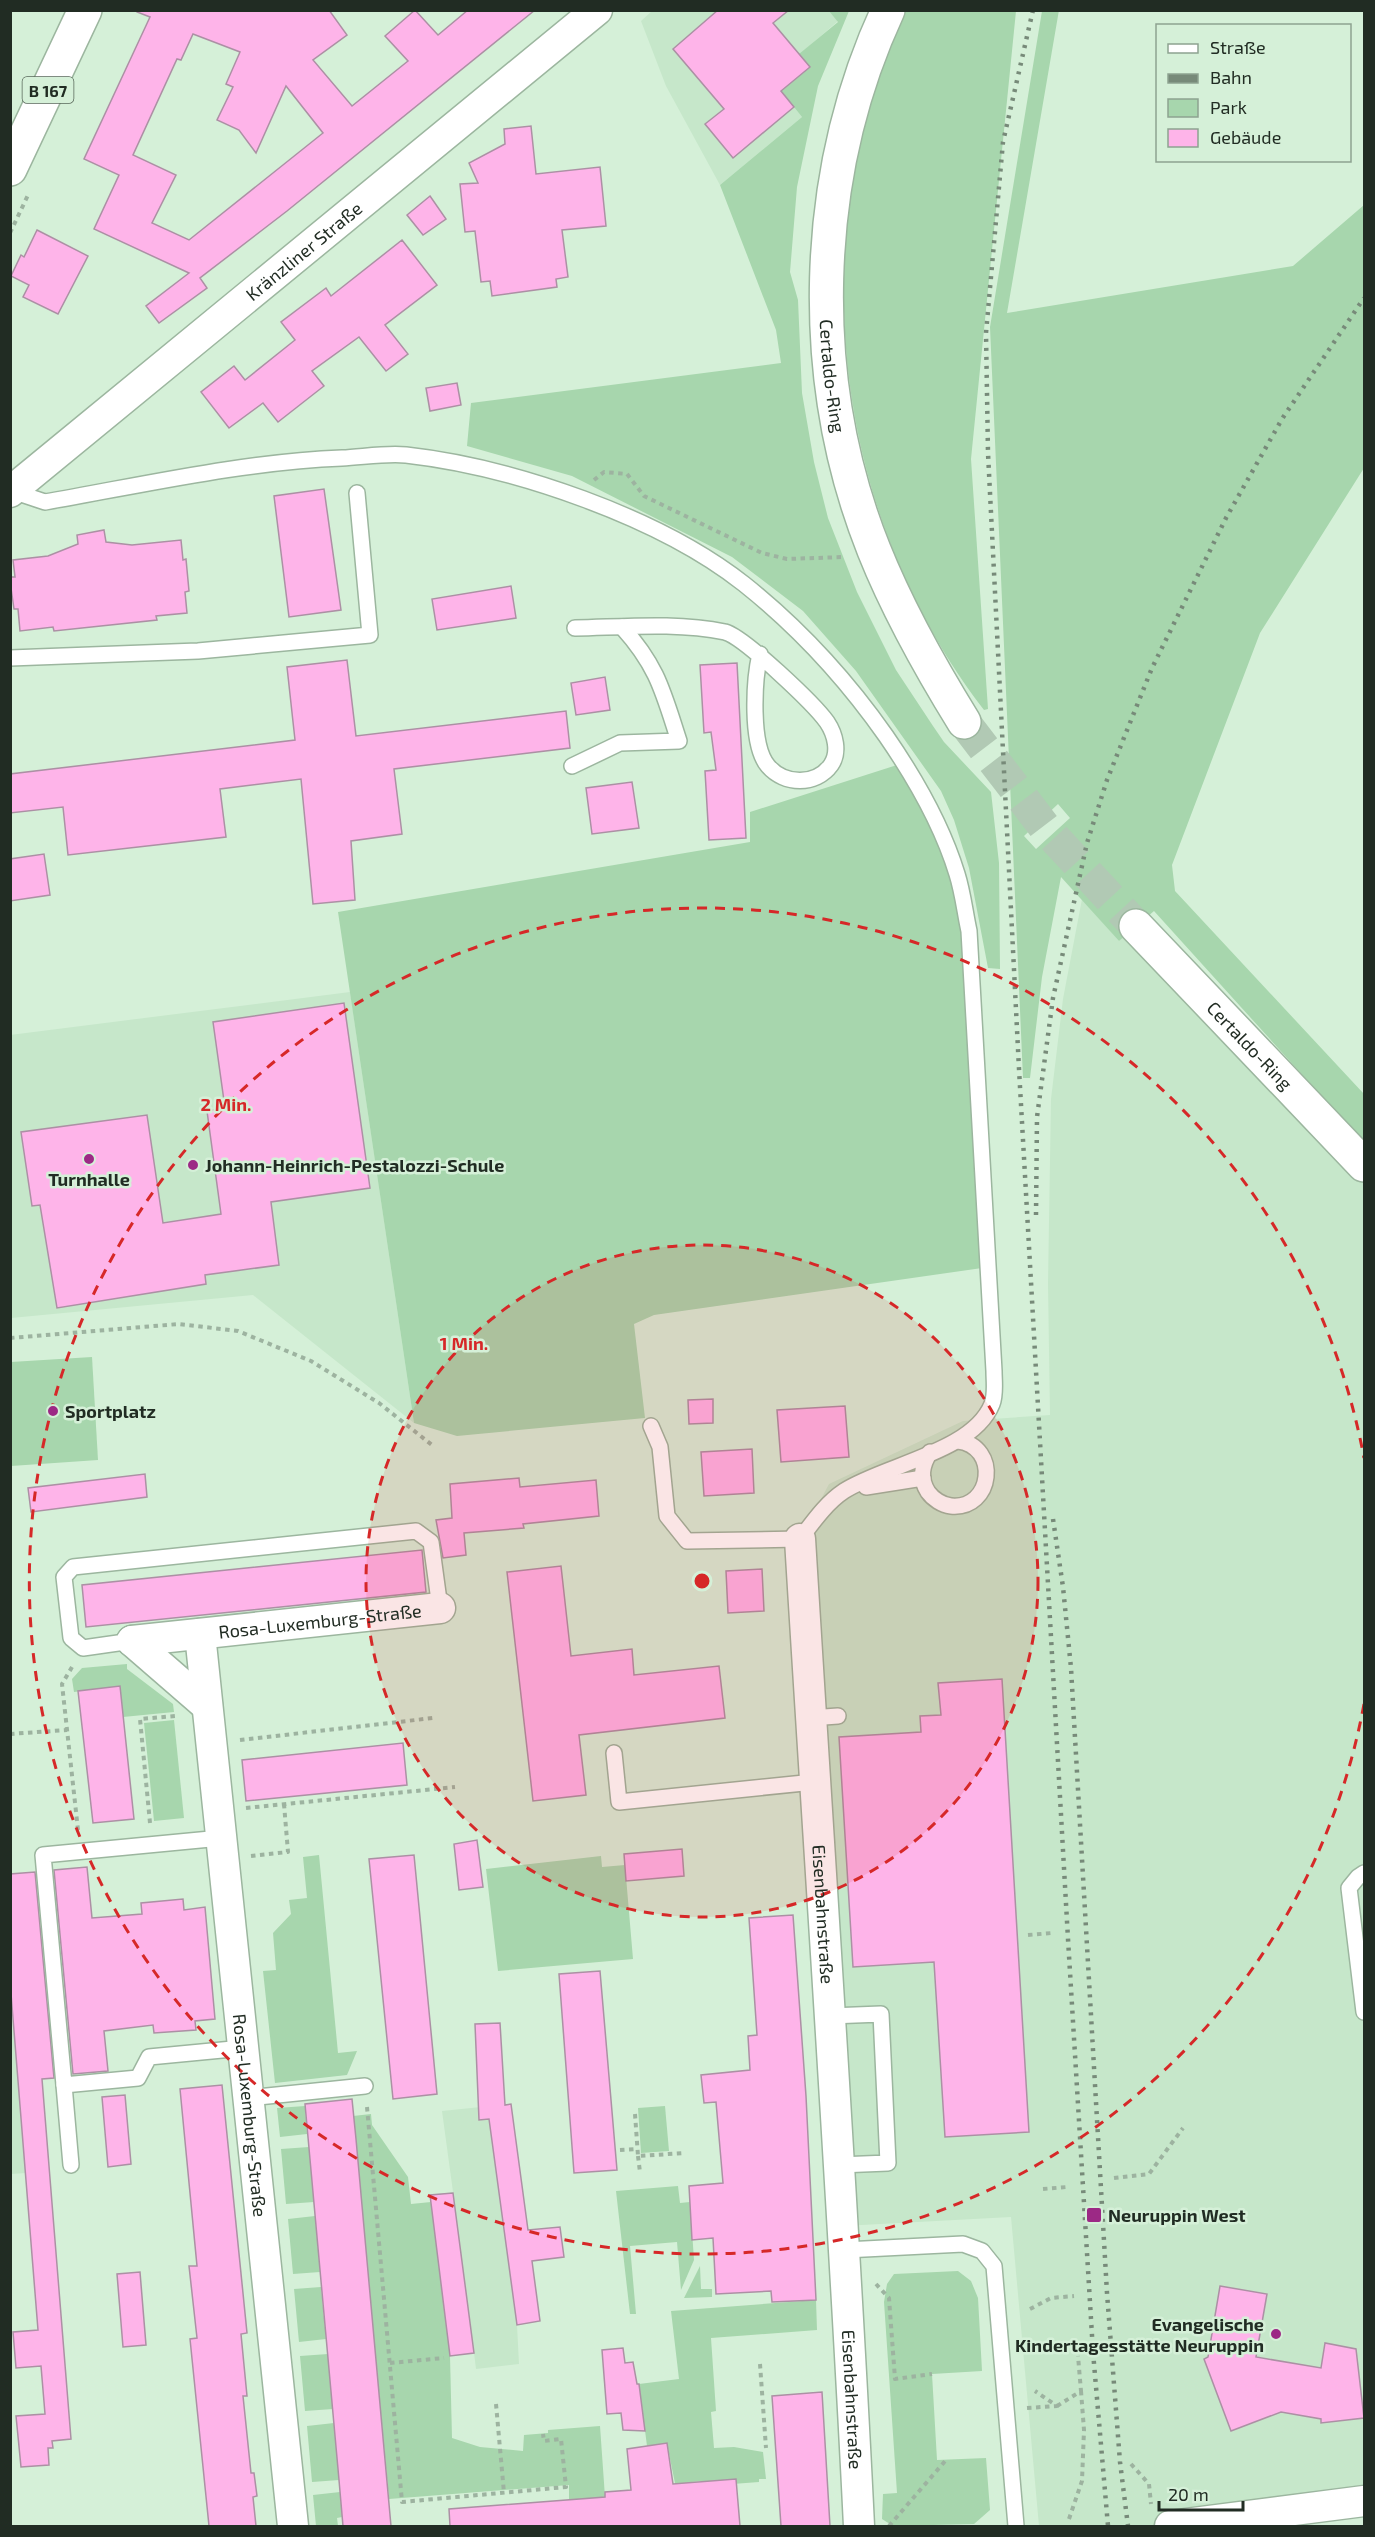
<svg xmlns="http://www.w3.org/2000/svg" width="1375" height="2537" viewBox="0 0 1375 2537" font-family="'Exo 2',sans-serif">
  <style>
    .built { fill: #c6e7ca }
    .green { fill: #a7d6ad; fill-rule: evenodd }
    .building { fill: #feb4e9; stroke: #ac90a4; stroke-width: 1.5; fill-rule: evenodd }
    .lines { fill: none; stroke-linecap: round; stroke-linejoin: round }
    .secondary-tunnel { stroke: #b1c9b4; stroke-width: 33; stroke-dasharray: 33 16; stroke-linecap: butt }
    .lane-casing { stroke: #9cb69f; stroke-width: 18 }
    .street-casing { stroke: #9cb69f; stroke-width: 33 }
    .secondary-casing { stroke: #9cb69f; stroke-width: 36 }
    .primary-casing { stroke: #9cb69f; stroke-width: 36 }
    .path { stroke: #9db3a0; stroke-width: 4; stroke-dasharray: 4.5 4.5; stroke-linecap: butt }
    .lane { stroke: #fff; stroke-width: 15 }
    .street { stroke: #fff; stroke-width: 30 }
    .secondary { stroke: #fff; stroke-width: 33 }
    .primary { stroke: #fff; stroke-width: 33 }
    .rail { stroke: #778a79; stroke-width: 4.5; stroke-dasharray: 3 6; stroke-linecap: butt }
    .ring { fill: none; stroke: #d62828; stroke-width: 3; stroke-dasharray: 10 8 }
    .poi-dot { fill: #9c2985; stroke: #d5f0d8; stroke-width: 2 }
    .labels { text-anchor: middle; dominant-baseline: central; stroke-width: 5; stroke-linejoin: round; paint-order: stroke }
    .shield { fill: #d5f0d8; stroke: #576759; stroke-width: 1.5 }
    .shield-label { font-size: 16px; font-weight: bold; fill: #212c23 }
    .street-label { font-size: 18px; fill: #212c23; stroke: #d5f0d8 }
    .poi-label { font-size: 18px; font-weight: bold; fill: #212c23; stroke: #d5f0d8; text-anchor: start }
    .centre { fill: #d62828; stroke: #d5f0d8; stroke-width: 3 }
    .ring-label { font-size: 18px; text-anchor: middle; font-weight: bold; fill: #d62828; stroke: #d5f0d8; stroke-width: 5; stroke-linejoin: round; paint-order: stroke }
  </style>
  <rect width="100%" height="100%" fill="#d5f0d8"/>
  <g class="built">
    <path d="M 829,10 L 838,21 L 800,54 L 810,67 L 781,91 L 802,117 L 720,185 L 666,86 L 641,21 L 652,11 Z"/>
    <path d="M 1082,899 L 1119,941 L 1136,925 L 1364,1165 L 1364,2501 L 1170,2526 L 1039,2526 L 1011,2217 L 843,2226 L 800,1539 L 829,1484 L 963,1421 L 1050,1415 L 1048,1284 L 1051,1099 L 1063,999 Z"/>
    <path d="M 350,992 L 414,1423 L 253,1295 L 11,1318 L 10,1035 Z"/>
    <path d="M 10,1981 L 26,2173 L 11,2174 L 10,2174 Z"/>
    <path d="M 511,2104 L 540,2321 L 517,2325 L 519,2364 L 476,2369 L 474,2353 L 450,2356 L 430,2195 L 453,2192 L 442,2111 Z"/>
  </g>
  <g class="green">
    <path d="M 1059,10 L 1007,313 L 1293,266 L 1364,205 L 1364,468 L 1260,633 L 1172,865 L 1175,891 L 1364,1094 L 1364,1143 L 1154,911 L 1119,941 L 1061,877 L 1042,977 L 1030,1078 L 1023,1078 L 990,327 L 1042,11 ZM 1058,804 L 1070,818 L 1036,849 L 1024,836 Z"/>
    <path d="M 829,11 L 849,11 L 818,86 L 797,187 L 790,272 L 798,300 L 802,393 L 814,462 L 828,518 L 857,592 L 896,670 L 933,726 L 944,742 L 991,792 L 999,863 L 1000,969 L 988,968 L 969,868 L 954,820 L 941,791 L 856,671 L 803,611 L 732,557 L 572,476 L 467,446 L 471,403 L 781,363 L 776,330 L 720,185 L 802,117 L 781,91 L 810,67 L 799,54 L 838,22 Z"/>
    <path d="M 905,11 L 1016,11 L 971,459 L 988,709 L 984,710 C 860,548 818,343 859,143 C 869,97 887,54 905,11 Z"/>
    <path d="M 897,765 L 934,832 L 952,876 L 964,932 L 982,1268 L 654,1315 L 634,1324 L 645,1418 L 457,1436 L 414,1423 L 338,912 L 750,842 L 750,812 Z"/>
    <path d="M 92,1357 L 98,1460 L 11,1466 L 11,1362 Z"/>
    <path d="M 127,1664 L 127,1669 L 173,1704 L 174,1712 L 123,1717 L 120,1686 L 74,1692 L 72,1679 L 82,1668 Z"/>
    <path d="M 174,1720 L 184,1818 L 154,1821 L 144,1723 Z"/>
    <path d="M 319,1855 L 338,2053 L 357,2051 L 347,2075 L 275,2083 L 263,1971 L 276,1970 L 273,1933 L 291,1914 L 289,1900 L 307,1898 L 303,1857 Z"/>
    <path d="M 601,1856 L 602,1867 L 625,1865 L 633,1959 L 498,1971 L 486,1869 Z"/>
    <path d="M 305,2106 L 307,2134 L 280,2137 L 277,2108 Z"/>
    <path d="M 665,2106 L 669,2151 L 641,2153 L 638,2108 Z"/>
    <path d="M 371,2114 L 372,2125 L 408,2177 L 411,2204 L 431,2202 L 450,2356 L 452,2438 L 480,2447 L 523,2451 L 524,2435 L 548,2433 L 548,2430 L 600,2426 L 605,2497 L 569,2500 L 569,2485 L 389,2499 L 353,2116 Z"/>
    <path d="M 309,2147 L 314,2202 L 286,2204 L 281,2149 Z"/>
    <path d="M 678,2186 L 680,2203 L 690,2202 L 694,2260 L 681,2290 L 677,2242 L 630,2246 L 636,2314 L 630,2314 L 616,2191 Z"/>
    <path d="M 315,2216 L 320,2272 L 293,2274 L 288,2219 Z"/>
    <path d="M 700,2266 L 701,2289 L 712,2289 L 712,2297 L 684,2298 Z"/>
    <path d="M 958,2271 L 971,2281 L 978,2298 L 982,2371 L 932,2374 L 937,2460 L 986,2458 L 990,2510 L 974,2524 L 893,2526 L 882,2519 L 883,2494 L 897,2493 L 884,2302 L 887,2284 L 894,2274 Z"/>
    <path d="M 321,2287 L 326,2339 L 299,2342 L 294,2289 Z"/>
    <path d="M 816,2300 L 817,2330 L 711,2338 L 716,2411 L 711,2412 L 714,2448 L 734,2447 L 763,2452 L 766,2479 L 759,2479 L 759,2482 L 706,2486 L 705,2481 L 691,2482 L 691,2487 L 676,2488 L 667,2444 L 647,2446 L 639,2384 L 679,2379 L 671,2311 Z"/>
    <path d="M 328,2354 L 333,2409 L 305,2411 L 300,2356 Z"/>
    <path d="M 334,2423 L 339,2480 L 312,2482 L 307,2426 Z"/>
    <path d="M 340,2492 L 342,2517 L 337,2518 L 338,2526 L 316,2526 L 313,2495 Z"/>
  </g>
  <g class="building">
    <path d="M 137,10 L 329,10 L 347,35 L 313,60 L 352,106 L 408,61 L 385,36 L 415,10 L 438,35 L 468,10 L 535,10 L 287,211 L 200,278 L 207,288 L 159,323 L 146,306 L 189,273 L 94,229 L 119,175 L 84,159 L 150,17 L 137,12 ZM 193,34 L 240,52 L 226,84 L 233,87 L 217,120 L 239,130 L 256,153 L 286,86 L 323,133 L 189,240 L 152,223 L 176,175 L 133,155 L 177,59 L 181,60 Z"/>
    <path d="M 718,10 L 789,10 L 773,23 L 810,67 L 781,91 L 794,107 L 733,158 L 705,124 L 724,109 L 673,49 Z"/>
    <path d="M 531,126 L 536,174 L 600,167 L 606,226 L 562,230 L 568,277 L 556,279 L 557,287 L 492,296 L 490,281 L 481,282 L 475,231 L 465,232 L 460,184 L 478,183 L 469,163 L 505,144 L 504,129 Z"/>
    <path d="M 430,196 L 446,219 L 423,235 L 407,215 Z"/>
    <path d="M 37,230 L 88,256 L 58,314 L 23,297 L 29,285 L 11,276 L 21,255 L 24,257 Z"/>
    <path d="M 402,240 L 437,285 L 385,325 L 408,354 L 386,371 L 359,337 L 312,371 L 324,386 L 278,422 L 263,403 L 229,428 L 201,392 L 234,366 L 245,380 L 295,340 L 281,322 L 326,288 L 331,296 Z"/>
    <path d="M 457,383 L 461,405 L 430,411 L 426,388 Z"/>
    <path d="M 324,489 L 341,610 L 289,617 L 274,496 Z"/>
    <path d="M 104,530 L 106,542 L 132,545 L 181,540 L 183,560 L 186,559 L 189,591 L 185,592 L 187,613 L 156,616 L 157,620 L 54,631 L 53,627 L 20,631 L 18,609 L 14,609 L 10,581 L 10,577 L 15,577 L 13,560 L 48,556 L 78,544 L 77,535 Z"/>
    <path d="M 511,586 L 516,618 L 437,630 L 432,599 Z"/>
    <path d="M 347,660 L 356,736 L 566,711 L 570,748 L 394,769 L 402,834 L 351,841 L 355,900 L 313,904 L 301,779 L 220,789 L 226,837 L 68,855 L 63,807 L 10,813 L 10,774 L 295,740 L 287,667 Z"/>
    <path d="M 737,663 L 746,838 L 709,840 L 705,771 L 716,770 L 711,732 L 704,733 L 700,665 Z"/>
    <path d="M 605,677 L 610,710 L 576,715 L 571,683 Z"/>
    <path d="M 632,782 L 639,828 L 592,834 L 586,788 Z"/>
    <path d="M 44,854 L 50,895 L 10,901 L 10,859 Z"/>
    <path d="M 344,1003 L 370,1188 L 271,1202 L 279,1265 L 205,1275 L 206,1284 L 57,1308 L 40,1205 L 32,1206 L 21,1132 L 147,1115 L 163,1223 L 221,1214 L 207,1111 L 225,1108 L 213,1022 Z"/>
    <path d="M 713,1399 L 713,1423 L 689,1424 L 688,1400 Z"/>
    <path d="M 845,1406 L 849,1457 L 781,1462 L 777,1410 Z"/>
    <path d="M 752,1449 L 754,1493 L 704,1496 L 701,1452 Z"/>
    <path d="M 145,1474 L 147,1497 L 31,1512 L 28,1488 Z"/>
    <path d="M 519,1478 L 520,1487 L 596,1480 L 599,1516 L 523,1524 L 524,1528 L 464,1533 L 466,1555 L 443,1558 L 436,1520 L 452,1518 L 450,1484 Z"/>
    <path d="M 422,1550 L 426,1592 L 86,1627 L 82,1585 Z"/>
    <path d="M 561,1566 L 571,1656 L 632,1649 L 634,1675 L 719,1666 L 725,1718 L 579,1735 L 586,1795 L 533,1801 L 507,1572 Z"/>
    <path d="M 762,1569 L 764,1611 L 728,1613 L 726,1571 Z"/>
    <path d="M 1002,1679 L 1029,2132 L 945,2137 L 934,1962 L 853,1967 L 839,1737 L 921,1732 L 920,1716 L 941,1715 L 938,1683 Z"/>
    <path d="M 120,1686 L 134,1819 L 93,1823 L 78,1691 Z"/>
    <path d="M 403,1743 L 407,1785 L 246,1801 L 242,1760 Z"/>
    <path d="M 477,1840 L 483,1887 L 459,1890 L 454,1844 Z"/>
    <path d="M 682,1849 L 684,1876 L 626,1881 L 624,1854 Z"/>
    <path d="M 414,1855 L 437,2094 L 393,2099 L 369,1859 Z"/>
    <path d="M 87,1867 L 92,1918 L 142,1914 L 141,1903 L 183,1899 L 184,1910 L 205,1907 L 215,2019 L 195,2021 L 196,2030 L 154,2033 L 153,2025 L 104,2031 L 108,2071 L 73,2074 L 54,1870 Z"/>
    <path d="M 35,1872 L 54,2078 L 42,2079 L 71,2439 L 52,2441 L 53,2448 L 48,2448 L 49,2465 L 21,2467 L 16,2416 L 45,2414 L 41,2366 L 16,2368 L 13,2332 L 38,2330 L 10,1981 L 10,1874 Z"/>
    <path d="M 793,1915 L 806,2096 L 816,2300 L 772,2302 L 771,2291 L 716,2294 L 713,2238 L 692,2240 L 689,2186 L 723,2183 L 716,2102 L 704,2103 L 701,2075 L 750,2070 L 748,2036 L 757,2035 L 749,1918 Z"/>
    <path d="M 600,1971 L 617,2170 L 574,2173 L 559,1974 Z"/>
    <path d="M 500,2023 L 505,2105 L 511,2104 L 528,2230 L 560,2227 L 564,2257 L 532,2261 L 540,2321 L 517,2325 L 489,2119 L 479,2120 L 475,2024 Z"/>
    <path d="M 222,2085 L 247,2333 L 241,2334 L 247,2396 L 243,2396 L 251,2473 L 254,2473 L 257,2496 L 253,2497 L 256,2526 L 209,2526 L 190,2339 L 197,2338 L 189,2266 L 197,2266 L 180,2089 Z"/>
    <path d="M 125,2095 L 131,2164 L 108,2167 L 102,2097 Z"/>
    <path d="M 352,2099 L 356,2139 L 391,2526 L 343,2526 L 339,2480 L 305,2104 Z"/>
    <path d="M 453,2193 L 474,2353 L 450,2356 L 430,2195 Z"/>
    <path d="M 140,2272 L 146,2345 L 123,2347 L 117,2274 Z"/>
    <path d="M 1220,2286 L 1267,2294 L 1256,2357 L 1321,2368 L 1325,2343 L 1356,2349 L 1364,2418 L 1321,2423 L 1321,2419 L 1281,2412 L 1231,2431 L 1204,2359 L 1208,2357 Z"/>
    <path d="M 623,2348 L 625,2363 L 633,2362 L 637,2384 L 639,2384 L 645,2431 L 623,2430 L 621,2413 L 607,2414 L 602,2350 Z"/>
    <path d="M 822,2392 L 830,2526 L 781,2526 L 772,2396 Z"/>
    <path d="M 667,2443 L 673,2484 L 736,2479 L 740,2526 L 450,2526 L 449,2509 L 605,2497 L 605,2492 L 631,2490 L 627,2449 Z"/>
  </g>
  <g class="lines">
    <path class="secondary-tunnel" d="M 964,722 L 1046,829 L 1136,926"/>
    <g class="lane-casing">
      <g id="lane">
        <path d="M 12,491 L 45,502 C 143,485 242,462 342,458 C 363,457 386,453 406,455 C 513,467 659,517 744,584 C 798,627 846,679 886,736 C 915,778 942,825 957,874 C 963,893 965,913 969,931 L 994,1371 C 994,1382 996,1394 992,1404 C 973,1452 884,1465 844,1491 C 826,1503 813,1522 800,1539 L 687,1541 L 667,1516 L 660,1447 L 651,1426"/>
        <path d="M 575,628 C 625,627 677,622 725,632 C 744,637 814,704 827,722 C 835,734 840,752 831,765 C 816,786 784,785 768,766 C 750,745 754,680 760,654"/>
        <path d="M 10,658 L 198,651 L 370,635 L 357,493"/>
        <path d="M 572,766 L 620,743 L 679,741 C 663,692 658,667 622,627"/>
        <path d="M 930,1452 C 922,1465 919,1478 928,1492 C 933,1499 942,1505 951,1506 C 993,1510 1000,1446 958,1441"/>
        <path d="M 866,1487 L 923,1478"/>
        <path d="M 132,1641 L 83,1648 L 71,1638 L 64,1577 L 73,1567 L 416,1531 L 431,1542 L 440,1608"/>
        <path d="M 810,1718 L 838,1716"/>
        <path d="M 614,1753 L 619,1802 L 814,1782"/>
        <path d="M 221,1838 L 43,1855 L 64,2085 L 138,2078 L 149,2057 L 243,2048"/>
        <path d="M 1364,1873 L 1358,1877 L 1349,1888 L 1364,2012"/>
        <path d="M 830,2016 L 881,2014 L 888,2163 L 839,2165"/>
        <path d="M 64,2085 L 71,2165"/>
        <path d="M 248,2098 L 365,2086"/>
        <path d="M 845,2250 L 963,2244 L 982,2251 L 994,2266 L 1016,2526"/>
      </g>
    </g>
    <g class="street-casing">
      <g id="street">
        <path id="s1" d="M 10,492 L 597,10"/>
        <path id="s2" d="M 800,1539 C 820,1868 843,2197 859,2526"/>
        <path id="s3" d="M 200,1634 L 293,2526"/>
        <path id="s4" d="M 132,1641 L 440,1608"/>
        <path d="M 132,1641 L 207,1706"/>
        <path d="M 1170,2526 L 1364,2501"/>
      </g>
    </g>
    <g class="secondary-casing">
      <g id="secondary">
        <path id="s5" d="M 888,10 C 811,176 806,380 874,550 C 898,610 930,667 964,722"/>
        <path id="s6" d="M 1136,926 L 1364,1165"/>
      </g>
    </g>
    <g class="primary-casing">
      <path id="primary" d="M 10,169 L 85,10"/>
    </g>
    <g class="path">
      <path d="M 10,233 L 29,193"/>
      <path d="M 594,480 L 604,472 L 627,474 L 644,496 L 762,553 L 787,559 L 844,557"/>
      <path d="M 10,1338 L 179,1324 L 238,1331 L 311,1361 L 379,1403 L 432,1445"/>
      <path d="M 72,1667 L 62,1684 L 78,1830"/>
      <path d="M 10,1734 L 67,1730"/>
      <path d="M 240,1740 L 433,1718"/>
      <path d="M 246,1808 L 455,1787"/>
      <path d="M 150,1823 L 140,1719 L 175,1716"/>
      <path d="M 251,1856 L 288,1852 L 284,1804"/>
      <path d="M 1028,1935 L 1052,1933"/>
      <path d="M 367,2107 L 402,2502 L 566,2487 L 561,2439 L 544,2441 L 543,2434"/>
      <path d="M 635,2114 L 638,2156 L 685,2153"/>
      <path d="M 620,2150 L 638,2149"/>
      <path d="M 638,2156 L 640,2172"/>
      <path d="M 1114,2178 L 1149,2174 L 1183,2128"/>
      <path d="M 1043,2189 L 1067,2187"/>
      <path d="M 876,2284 L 889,2298 L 895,2379 L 932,2374"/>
      <path d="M 1030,2309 L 1051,2298 L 1074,2296"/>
      <path d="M 390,2363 L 444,2358"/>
      <path d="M 760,2364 L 766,2448"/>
      <path d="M 496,2404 L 504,2493"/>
      <path d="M 1057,2406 L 1081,2391 L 1078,2356"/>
      <path d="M 1027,2408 L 1057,2406 L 1035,2391"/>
      <path d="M 1131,2464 L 1149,2484 L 1151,2504"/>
      <path d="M 1069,2519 L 1082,2481 L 1084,2430 L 1081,2391"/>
      <path d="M 889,2526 L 946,2460"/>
    </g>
    <use href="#lane" class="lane"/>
    <use href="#street" class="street"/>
    <use href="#secondary" class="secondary"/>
    <use href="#primary" class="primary"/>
    <g class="rail">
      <path d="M 1033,10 L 1003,142 L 986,333 L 988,453 L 1019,1069 L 1068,1939 L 1093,2352 L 1108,2526"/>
      <path d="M 1036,1215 L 1037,1117 L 1053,998 L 1087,843 L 1107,780 L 1152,668 L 1226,518 L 1282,419 L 1364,298"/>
      <path d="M 1053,1519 L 1063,1587 L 1071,1668 L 1107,2293 L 1120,2462 L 1128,2526"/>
    </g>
  </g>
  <circle cx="702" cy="1581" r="336" fill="#d62828" fill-opacity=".12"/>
  <g class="ring">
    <circle cx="702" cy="1581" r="336"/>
    <path d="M1364 1704A673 673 0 1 1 1364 1458"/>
  </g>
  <g class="poi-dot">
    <circle cx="89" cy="1159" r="6"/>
    <circle cx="193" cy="1165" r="6"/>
    <circle cx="53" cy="1411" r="6"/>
    <rect x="1086" y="2207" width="16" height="16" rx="3"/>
    <circle cx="1276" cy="2334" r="6"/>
  </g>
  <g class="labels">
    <rect class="shield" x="22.5" y="77" width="51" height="26" rx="4.5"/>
    <g class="shield-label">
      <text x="48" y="90">B 167</text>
    </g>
    <g class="street-label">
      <text stroke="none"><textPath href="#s1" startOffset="380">Kränzliner Straße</textPath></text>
      <text stroke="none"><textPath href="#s5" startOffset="375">Certaldo-Ring</textPath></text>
      <text stroke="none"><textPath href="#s6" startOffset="165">Certaldo-Ring</textPath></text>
      <text stroke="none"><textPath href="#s4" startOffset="189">Rosa-Luxemburg-Straße</textPath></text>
      <text stroke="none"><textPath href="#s2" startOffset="376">Eisenbahnstraße</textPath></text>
      <text stroke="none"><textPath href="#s3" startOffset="484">Rosa-Luxemburg-Straße</textPath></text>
      <text stroke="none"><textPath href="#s2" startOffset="862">Eisenbahnstraße</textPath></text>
    </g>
    <g class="poi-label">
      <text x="205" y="1165">Johann-Heinrich-Pestalozzi-Schule</text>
      <text x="89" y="1179" text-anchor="middle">Turnhalle</text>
      <text x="65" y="1411">Sportplatz</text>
      <text x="1108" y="2215">Neuruppin West</text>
      <text x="1264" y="2324" text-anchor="end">Evangelische<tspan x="1264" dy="21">Kindertagesstätte Neuruppin</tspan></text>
    </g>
  </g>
  <circle cx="702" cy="1581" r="9" class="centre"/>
  <g class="ring-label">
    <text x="226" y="1111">2 Min.</text>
    <text x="464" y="1350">1 Min.</text>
  </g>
  <rect width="1375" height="2537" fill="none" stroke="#212c23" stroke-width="24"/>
  <rect x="1156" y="24" width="195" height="138" fill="#d5f0d8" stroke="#8da290" stroke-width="1.5"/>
  <rect x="1168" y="44" width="30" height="9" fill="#ffffff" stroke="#8da290" stroke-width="1.5"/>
  <text x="1210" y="54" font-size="18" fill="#212c23">Straße</text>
  <rect x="1168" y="74" width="30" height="9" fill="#778a79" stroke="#8da290" stroke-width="1.5"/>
  <text x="1210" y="84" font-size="18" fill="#212c23">Bahn</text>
  <rect x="1168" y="99" width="30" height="18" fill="#a7d6ad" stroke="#8da290" stroke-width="1.5"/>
  <text x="1210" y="114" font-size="18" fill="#212c23">Park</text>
  <rect x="1168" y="129" width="30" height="18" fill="#feb4e9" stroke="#8da290" stroke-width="1.5"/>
  <text x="1210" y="144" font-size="18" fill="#212c23">Gebäude</text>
  <path d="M1159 2501v9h84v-9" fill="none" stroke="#212c23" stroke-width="3"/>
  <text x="1168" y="2501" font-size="18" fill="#212c23" stroke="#d5f0d8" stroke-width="4.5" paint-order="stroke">20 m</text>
</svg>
